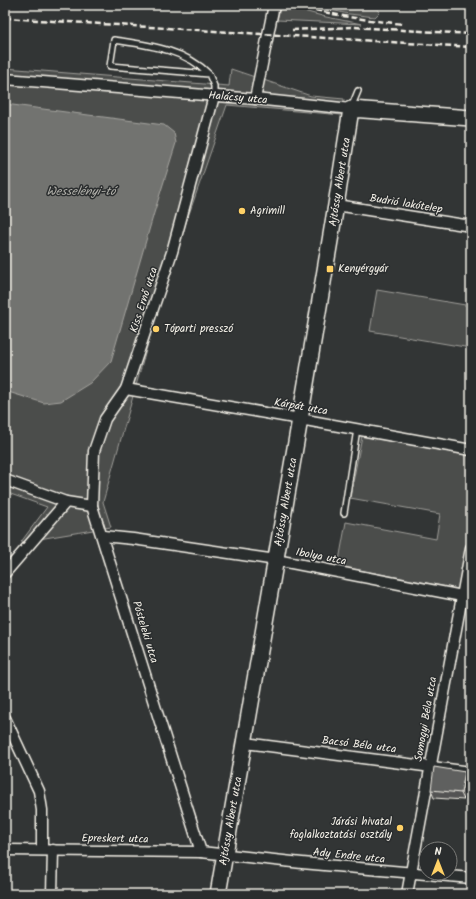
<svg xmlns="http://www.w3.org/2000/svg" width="476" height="899" viewBox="0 0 476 899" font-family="Kalam,sans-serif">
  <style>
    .green { fill: #4b4d4c; stroke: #a09f9a }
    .water { fill: #727370; stroke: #a6a5a0 }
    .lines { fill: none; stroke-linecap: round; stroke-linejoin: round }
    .lane-casing { stroke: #f4f1e8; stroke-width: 8 }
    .street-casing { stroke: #f4f1e8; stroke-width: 13 }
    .secondary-casing { stroke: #f4f1e8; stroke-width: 18 }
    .lane { stroke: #2a2d2e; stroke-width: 5 }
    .street { stroke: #2a2d2e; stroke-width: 10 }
    .secondary { stroke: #2a2d2e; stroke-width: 15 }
    .rail { stroke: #f4f1e8; stroke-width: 2.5; stroke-dasharray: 6 3; stroke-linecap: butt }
    .wall { fill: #525352; stroke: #f4f1e8 }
    .shaded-wall { fill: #424342; stroke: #f4f1e8 }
    .building { fill: #5f605f; stroke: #f4f1e8 }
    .poi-dot { fill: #ffd166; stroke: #2a2d2e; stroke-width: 1.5 }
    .labels { text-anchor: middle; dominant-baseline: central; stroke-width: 3; stroke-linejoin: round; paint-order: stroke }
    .street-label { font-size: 11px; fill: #f4f1e8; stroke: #2a2d2e }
    .poi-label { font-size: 11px; fill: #f4f1e8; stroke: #2a2d2e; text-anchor: start }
    .water-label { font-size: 12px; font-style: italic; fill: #b3b2ac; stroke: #2a2d2e }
  </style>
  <rect width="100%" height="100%" fill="#323535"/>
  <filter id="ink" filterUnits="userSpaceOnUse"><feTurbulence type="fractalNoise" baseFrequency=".025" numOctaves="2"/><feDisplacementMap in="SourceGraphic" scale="8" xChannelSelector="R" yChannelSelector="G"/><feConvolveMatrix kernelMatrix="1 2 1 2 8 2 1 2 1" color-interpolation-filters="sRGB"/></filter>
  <g filter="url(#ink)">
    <g class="green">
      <path d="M 281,5 L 326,17 L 362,24 L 277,20 Z"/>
      <path d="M 308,5 L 374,5 L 380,12 L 375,17 L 349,14 Z"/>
      <path d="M 5,68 L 229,86 L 231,69 L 311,96 L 344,99 L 342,115 L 227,105 L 174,257 L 158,308 L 103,502 L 111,527 L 21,542 L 47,507 L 5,492 Z"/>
      <path d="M 377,290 L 471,306 L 471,348 L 370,331 Z"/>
      <path d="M 362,436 L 471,456 L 471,520 L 458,589 L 338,566 L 346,522 L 436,539 L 440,514 L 350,498 Z"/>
    </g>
    <path class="water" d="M 5,104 L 164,125 L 174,133 L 176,143 L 154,213 L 111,361 L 90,383 L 61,401 L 44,403 L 5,391 Z"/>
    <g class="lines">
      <g class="lane-casing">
        <g id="lane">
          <path d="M 209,74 C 185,49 147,45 114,40 L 110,66 L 209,74 L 214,86 L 214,96"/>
          <path d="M 351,108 L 358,91"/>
          <path d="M 344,513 L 357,429"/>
        </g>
      </g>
      <g class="street-casing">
        <g id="street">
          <path d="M 5,79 L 255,99 L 351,109"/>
          <path d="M 255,99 L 274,5"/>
          <path d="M 336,205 L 471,226"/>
          <path d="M 126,389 L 300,419 L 471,450"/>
          <path d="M 5,480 L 66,502 L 92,506"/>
          <path d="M 103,536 L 133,539 L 276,560 L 462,596"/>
          <path d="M 5,573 L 66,502"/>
          <path d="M 5,718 L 39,791 L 42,810 L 42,850"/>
          <path d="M 245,743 L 471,772"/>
          <path d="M 5,850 L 201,852 L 302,863 L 471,878"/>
          <path d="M 201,852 L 92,506 L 94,451 L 105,419 L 126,389 L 172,252 L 214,96"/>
          <path d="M 52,894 L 53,850"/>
          <path d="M 407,894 L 471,548"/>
        </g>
      </g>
      <g class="secondary-casing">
        <path id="secondary" d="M 218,894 L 300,419 L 336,205 L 351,109 L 471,118"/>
      </g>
      <use href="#lane" class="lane"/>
      <use href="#street" class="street"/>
      <use href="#secondary" class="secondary"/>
      <g class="rail">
        <path d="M 298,5 C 333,16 367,20 403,24"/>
        <path d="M 5,18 L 471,47"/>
        <path d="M 292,30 L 353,27 L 471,34"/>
      </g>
    </g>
    <path class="wall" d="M 468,780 L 464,800 L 434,798 L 431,790 Z"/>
    <path class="shaded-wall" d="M 465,772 L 468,780 L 464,800 L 461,793 Z"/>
    <path class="building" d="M 434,767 L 465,772 L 461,793 L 431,790 Z"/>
  </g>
  <g class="poi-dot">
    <circle cx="242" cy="211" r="4"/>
    <rect x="326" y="265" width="8" height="8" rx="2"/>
    <circle cx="156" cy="329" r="4"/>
    <circle cx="400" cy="828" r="4"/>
  </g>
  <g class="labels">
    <g class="street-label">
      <text transform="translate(238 98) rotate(5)">Halácsy utca</text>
      <text transform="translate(340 182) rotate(-81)">Ajtóssy Albert utca</text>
      <text transform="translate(406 204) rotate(9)">Budrió lakótelep</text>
      <text transform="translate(144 300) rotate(-72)">Kiss Ernő utca</text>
      <text transform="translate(301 407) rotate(10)">Kárpát utca</text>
      <text transform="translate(286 502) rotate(-80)">Ajtóssy Albert utca</text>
      <text transform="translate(321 557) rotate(11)">Ibolya utca</text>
      <text transform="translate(145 632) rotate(73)">Pósteleki utca</text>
      <text transform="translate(426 719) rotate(-80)">Somogyi Béla utca</text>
      <text transform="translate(359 745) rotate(7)">Bacsó Béla utca</text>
      <text transform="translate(231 821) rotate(-80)">Ajtóssy Albert utca</text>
      <text transform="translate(115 839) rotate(1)">Epreskert utca</text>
      <text transform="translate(349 856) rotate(6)">Ady Endre utca</text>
    </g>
    <g class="poi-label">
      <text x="250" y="211">Agrimill</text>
      <text x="338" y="269">Kenyérgyár</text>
      <text x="164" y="329">Tóparti presszó</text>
      <text x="392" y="822" text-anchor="end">Járási hivatal<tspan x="392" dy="13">foglalkoztatási osztály</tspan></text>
    </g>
    <g class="water-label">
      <text x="81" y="191">Wesselényi-tó</text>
    </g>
  </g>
  <rect width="476" height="899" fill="none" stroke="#2a2d2e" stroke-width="20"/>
  <rect x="10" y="10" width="456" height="879" fill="none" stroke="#f4f1e8" stroke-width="1.5" filter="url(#ink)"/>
  <g transform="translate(438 861)"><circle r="19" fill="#2a2d2e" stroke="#7b7b78"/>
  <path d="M0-3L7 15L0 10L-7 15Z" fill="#ffd166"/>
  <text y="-6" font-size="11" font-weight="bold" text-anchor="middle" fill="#f4f1e8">N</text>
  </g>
</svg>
